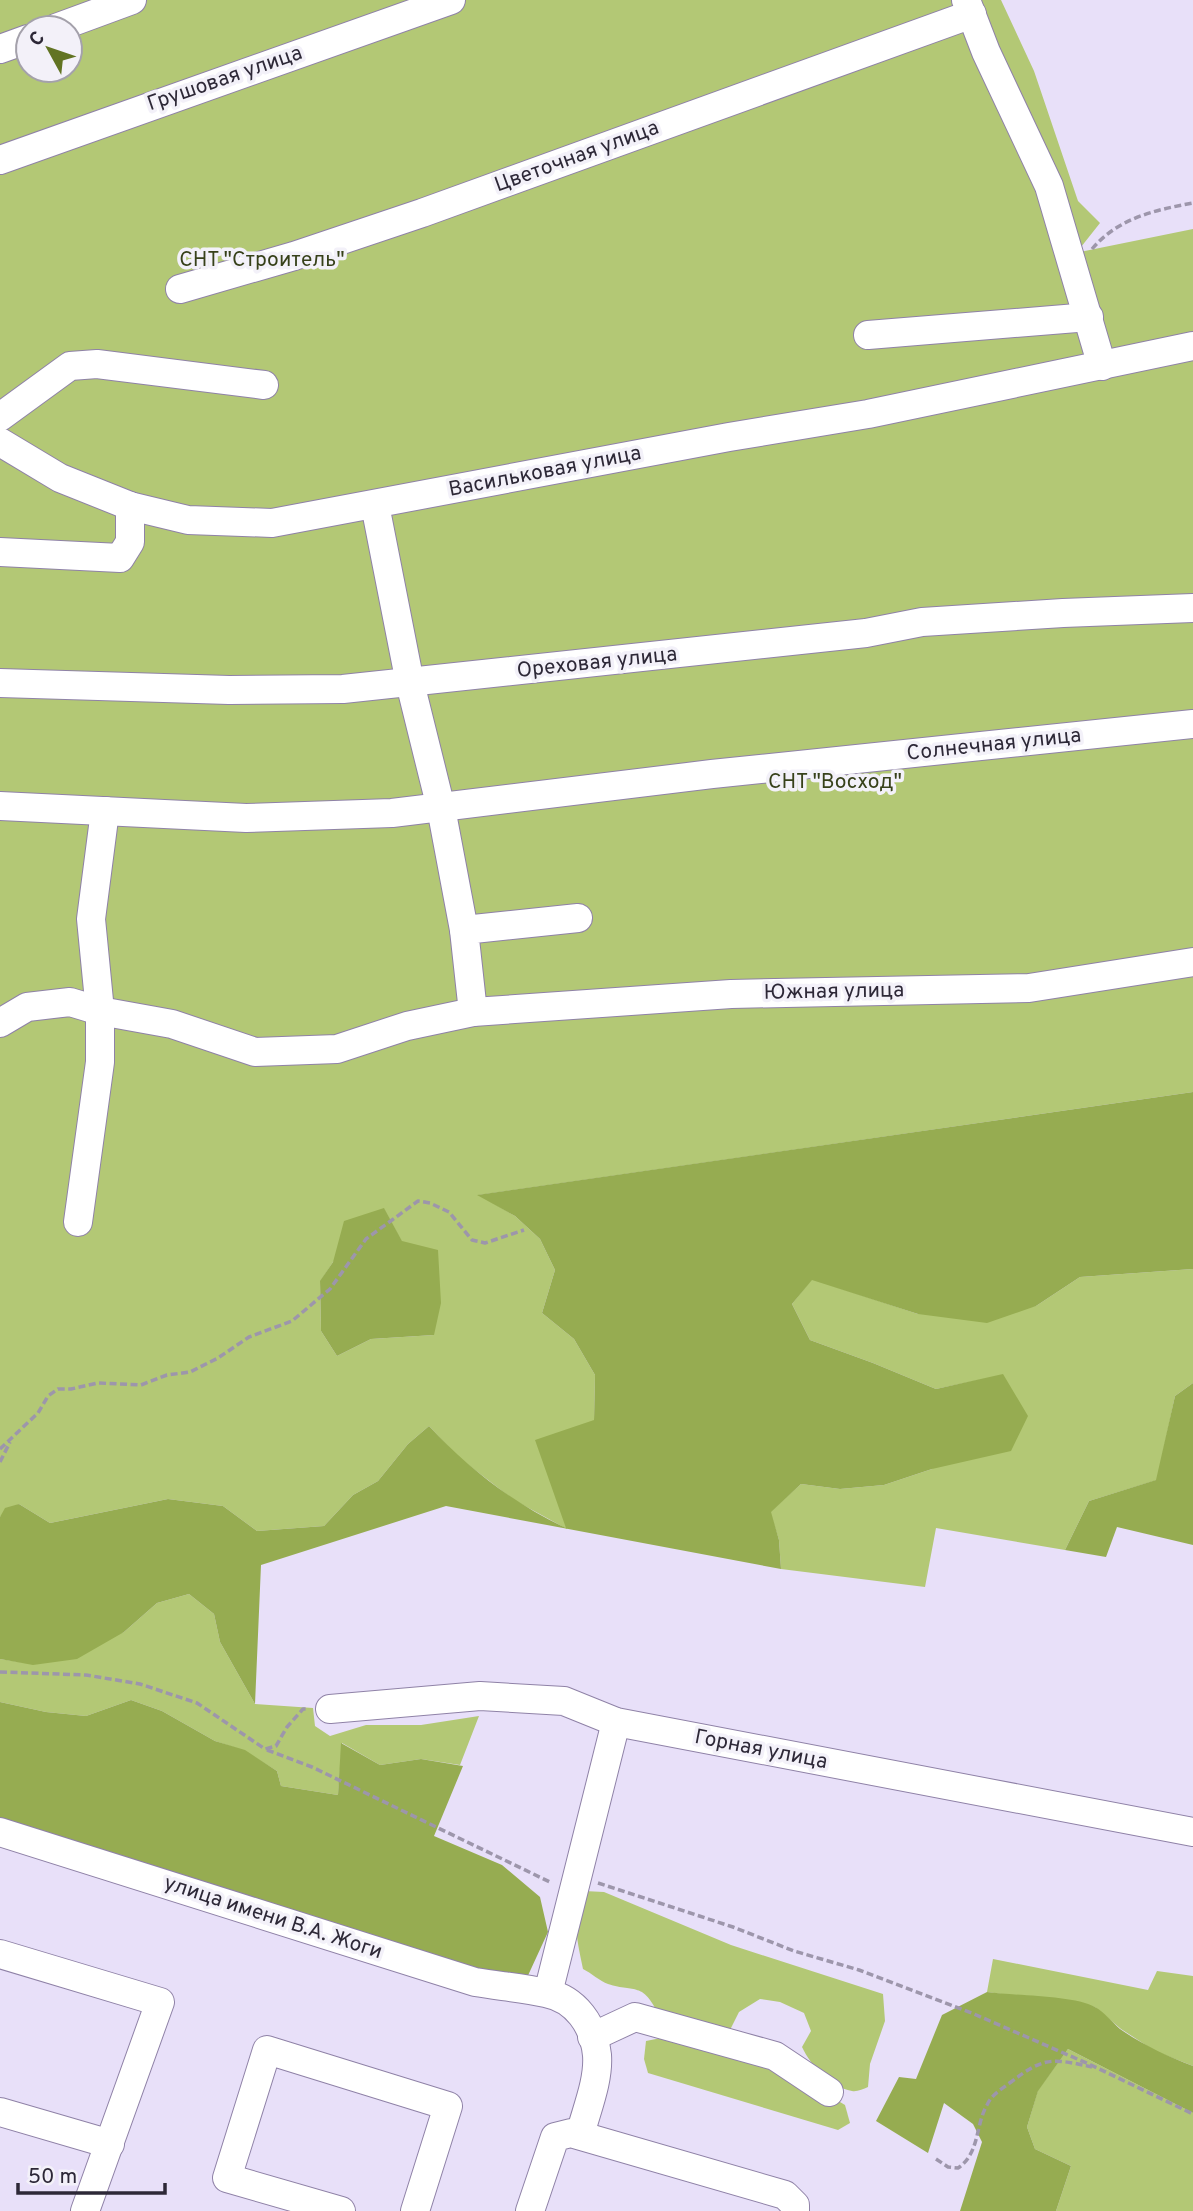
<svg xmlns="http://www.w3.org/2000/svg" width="1193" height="2211" viewBox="0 0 1193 2211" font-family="Overpass,sans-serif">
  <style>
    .green { fill: #b3c875; fill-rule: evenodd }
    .forest { fill: #96ac51 }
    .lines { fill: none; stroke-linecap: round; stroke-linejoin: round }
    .minor-casing { stroke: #8f82a7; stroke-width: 30 }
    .path { stroke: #9d96ab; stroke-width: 3.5; stroke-dasharray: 7 3.5; stroke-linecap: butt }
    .minor { stroke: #fff; stroke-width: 28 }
    .labels { text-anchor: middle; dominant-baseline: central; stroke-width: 7; stroke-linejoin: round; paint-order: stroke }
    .street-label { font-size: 21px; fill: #2d2837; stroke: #f3f1f9 }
    .park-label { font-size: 21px; fill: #37411a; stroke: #f3f1f9 }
  </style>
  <rect width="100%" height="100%" fill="#e8e0f9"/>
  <g class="green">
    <path d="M 0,0 L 966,0 L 1070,254 L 1193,229 L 1193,1092 L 479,1195 L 515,1216 L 540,1239 L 555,1270 L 542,1313 L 574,1339 L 595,1375 L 594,1420 L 567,1529 L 514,1500 L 457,1456 L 429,1426 L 408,1444 L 378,1481 L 353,1495 L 324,1526 L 257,1531 L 223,1506 L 168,1499 L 50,1523 L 19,1504 L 0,1517 ZM 28,28 L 70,28 L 70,70 L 28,70 ZM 384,1209 L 402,1242 L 434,1335 L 371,1339 L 337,1356 L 321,1331 L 320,1282 L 333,1262 Z"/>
    <path d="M 970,0 L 1001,0 L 1034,71 L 1078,201 L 1100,223 L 1081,247 L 1074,247 Z"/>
    <path d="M 1193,1269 L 1193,1383 L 1175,1396 L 1157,1480 L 1089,1501 L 1065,1550 L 936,1528 L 925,1587 L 781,1569 L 779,1540 L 770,1512 L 801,1484 L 840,1489 L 884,1485 L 932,1469 L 1003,1375 L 936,1389 L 873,1363 L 810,1340 L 792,1304 L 812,1279 L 918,1314 L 1036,1306 L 1080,1277 Z"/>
    <path d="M 189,1594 L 214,1614 L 220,1642 L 255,1704 L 313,1708 L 315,1726 L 330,1736 L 366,1725 L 421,1725 L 479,1716 L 460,1765 L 421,1759 L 380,1765 L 342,1743 L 338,1795 L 281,1786 L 277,1771 L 245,1751 L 215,1741 L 162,1711 L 131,1700 L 86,1716 L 46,1712 L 0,1702 L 0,1659 L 33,1664 L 124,1632 L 157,1603 Z"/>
    <path d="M 584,1891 L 604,1892 L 731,1945 L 883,1994 L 885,2021 L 870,2064 L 868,2087 C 863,2089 857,2092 852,2091 C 830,2087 811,2066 802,2047 L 811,2031 L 804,2013 L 780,2002 L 760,1999 L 739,2012 L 728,2034 L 659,2015 C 642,1981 636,1993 608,1984 C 600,1981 591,1973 583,1969 C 577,1939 571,1919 584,1891 Z"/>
    <path d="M 993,1959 L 1148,1990 L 1157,1971 L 1193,1976 L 1193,2066 L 1155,2051 L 1121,2029 L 1095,2007 L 987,1992 Z"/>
    <path d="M 666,2037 L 726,2052 L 805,2081 L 845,2105 L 850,2123 L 838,2130 L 648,2073 L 644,2059 L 646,2041 Z"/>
    <path d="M 1068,2049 L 1193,2113 L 1193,2211 L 1056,2211 L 1071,2166 L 1035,2149 L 1027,2127 L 1038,2090 Z"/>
  </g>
  <g class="forest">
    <path d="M 1193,1092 L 1193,1269 L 1080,1277 L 1036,1306 L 987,1323 L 918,1314 L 812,1280 L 792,1304 L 810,1340 L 873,1363 L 936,1389 L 1003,1374 L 1028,1416 L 1011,1451 L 932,1469 L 884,1485 L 840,1489 L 801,1484 L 771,1512 L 779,1540 L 781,1569 L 446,1506 L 261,1565 L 255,1704 L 220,1642 L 214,1614 L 189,1594 L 157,1603 L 124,1632 L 77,1659 L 33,1665 L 0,1659 L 0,1517 L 5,1508 L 19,1504 L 50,1523 L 168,1499 L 223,1506 L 257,1531 L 324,1526 L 353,1495 L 378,1481 L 408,1444 L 429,1426 C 468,1468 514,1504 566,1528 L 535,1440 L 594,1420 L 595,1375 L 574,1339 L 542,1313 L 555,1270 L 540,1239 L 515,1216 L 477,1195 Z"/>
    <path d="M 384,1208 L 402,1241 L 438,1250 L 441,1303 L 434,1335 L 371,1339 L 337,1356 L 321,1331 L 320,1281 L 333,1262 L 344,1221 Z"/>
    <path d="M 1193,1383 L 1193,1545 L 1117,1527 L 1106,1557 L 1065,1550 L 1089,1501 L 1156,1480 L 1175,1396 Z"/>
    <path d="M 131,1700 L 162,1711 L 215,1741 L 245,1750 L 277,1771 L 281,1786 L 338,1795 L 341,1743 L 380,1765 L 421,1759 L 463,1766 L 434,1836 L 502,1865 L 540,1897 L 548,1932 L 525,1982 L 0,1827 L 0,1702 L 46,1712 L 86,1716 Z"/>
    <path d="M 987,1992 C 1015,1996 1073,1995 1095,2007 C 1104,2012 1112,2022 1120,2029 C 1143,2045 1167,2056 1193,2066 L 1193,2113 L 1068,2049 L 1038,2091 L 1027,2127 L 1035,2149 L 1071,2166 L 1056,2211 L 960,2211 L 982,2142 L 973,2124 L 944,2103 L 928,2153 L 876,2121 L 899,2077 L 916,2079 L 942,2015 Z"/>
  </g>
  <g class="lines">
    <g class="minor-casing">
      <g id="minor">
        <path d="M 966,0 L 986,52 L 1049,186 L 1102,366"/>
        <path d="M 56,28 L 132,0"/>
        <path d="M 0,49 L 28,39"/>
        <path d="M 0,160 L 451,0"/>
        <path d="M 180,289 L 294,256 L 422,213 L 972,14"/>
        <path d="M 868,335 L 1089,317"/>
        <path d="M 0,417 L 70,366 L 97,364 L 264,385"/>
        <path d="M 0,442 L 60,478 L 130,506 L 188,520 L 272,523 L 729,437 L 868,414 L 1193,346"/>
        <path d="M 375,505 L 410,683 L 441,808 L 464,930"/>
        <path d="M 0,552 L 120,558 L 130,542 L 130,506"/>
        <path d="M 0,683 L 229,690 L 343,689 L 866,633 L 922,622 L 1063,613 L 1193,608"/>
        <path d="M 0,806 L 246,818 L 392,813 L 712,774 L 1193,724"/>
        <path d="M 473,1012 L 464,930 L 578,918"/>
        <path d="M 0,1023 L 27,1007 L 70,1002 L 100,1011 L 172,1024 L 255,1052 L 337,1049 L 407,1026 L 473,1012 L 731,994 L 1029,988 L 1193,962"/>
        <path d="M 78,1222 L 100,1062 L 100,1011 L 91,919 L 105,811"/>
        <path d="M 330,1709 L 480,1696 L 564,1701 L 616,1722 L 1193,1832"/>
        <path d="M 0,1832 L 475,1982 C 499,1986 523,1988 546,1993 C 576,1999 594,2025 597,2055 C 599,2081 586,2111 580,2135"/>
        <path d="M 0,1954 L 160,2002 L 85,2211"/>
        <path d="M 548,1993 L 616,1722"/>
        <path d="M 592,2037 L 635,2017 L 775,2056 L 829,2092"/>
        <path d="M 0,2112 L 110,2144"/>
        <path d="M 341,2211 L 227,2178 L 267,2050 L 448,2106 L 415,2211"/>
        <path d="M 530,2211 L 555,2137 L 571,2133 L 785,2195 L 795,2205 L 795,2211"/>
      </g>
    </g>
    <g class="path">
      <path d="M 1092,249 C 1118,218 1155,210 1193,203"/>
      <path d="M 0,1449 L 38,1413 L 48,1396 L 58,1389 L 71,1389 L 98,1383 L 141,1385 L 167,1375 L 190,1372 L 218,1358 L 249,1337 L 292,1321 L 330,1289 L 366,1239 L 418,1201 L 430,1203 L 449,1212 L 472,1240 L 485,1243 L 524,1230"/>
      <path d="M 0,1462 L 10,1442"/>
      <path d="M 0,1672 L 86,1675 L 140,1684 L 197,1703 L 265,1749 L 276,1746 L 287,1727 L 303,1709 L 307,1709"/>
      <path d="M 267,1750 L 312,1767 L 552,1883"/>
      <path d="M 598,1883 L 733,1927 L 794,1951 L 859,1970 L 974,2014 L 1091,2065 L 1193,2114"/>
      <path d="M 936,2159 L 948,2167 L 958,2168 C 980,2153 975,2126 987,2105 C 992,2094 1002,2089 1011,2082 C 1044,2057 1051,2058 1092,2067"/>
    </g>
    <use href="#minor" class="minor"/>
  </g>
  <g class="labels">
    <g class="street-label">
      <text transform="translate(225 79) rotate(-19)">Грушовая улица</text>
      <text transform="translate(577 157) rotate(-20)">Цветочная улица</text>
      <text transform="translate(545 472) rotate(-11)">Васильковая улица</text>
      <text transform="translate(597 663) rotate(-6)">Ореховая улица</text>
      <text transform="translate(994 745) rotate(-6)">Солнечная улица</text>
      <text transform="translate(834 992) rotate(-1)">Южная улица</text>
      <text transform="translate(761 1750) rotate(11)">Горная улица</text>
      <text transform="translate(273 1918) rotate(18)">улица имени В.А. Жоги</text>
    </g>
    <g class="park-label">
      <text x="262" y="260">СНТ "Строитель"</text>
      <text x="835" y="782">СНТ "Восход"</text>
    </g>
  </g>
  <g transform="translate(49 49) rotate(310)"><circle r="33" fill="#f3f1f9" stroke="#a4a1ab" stroke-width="2"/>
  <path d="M0-5L12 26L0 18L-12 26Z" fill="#627423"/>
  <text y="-10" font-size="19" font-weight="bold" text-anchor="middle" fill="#2d2837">С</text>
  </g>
  <path d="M18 2183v10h147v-10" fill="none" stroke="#2d2837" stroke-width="3.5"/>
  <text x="28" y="2183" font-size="21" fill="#2d2837" stroke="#f3f1f9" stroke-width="5" paint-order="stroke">50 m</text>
</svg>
